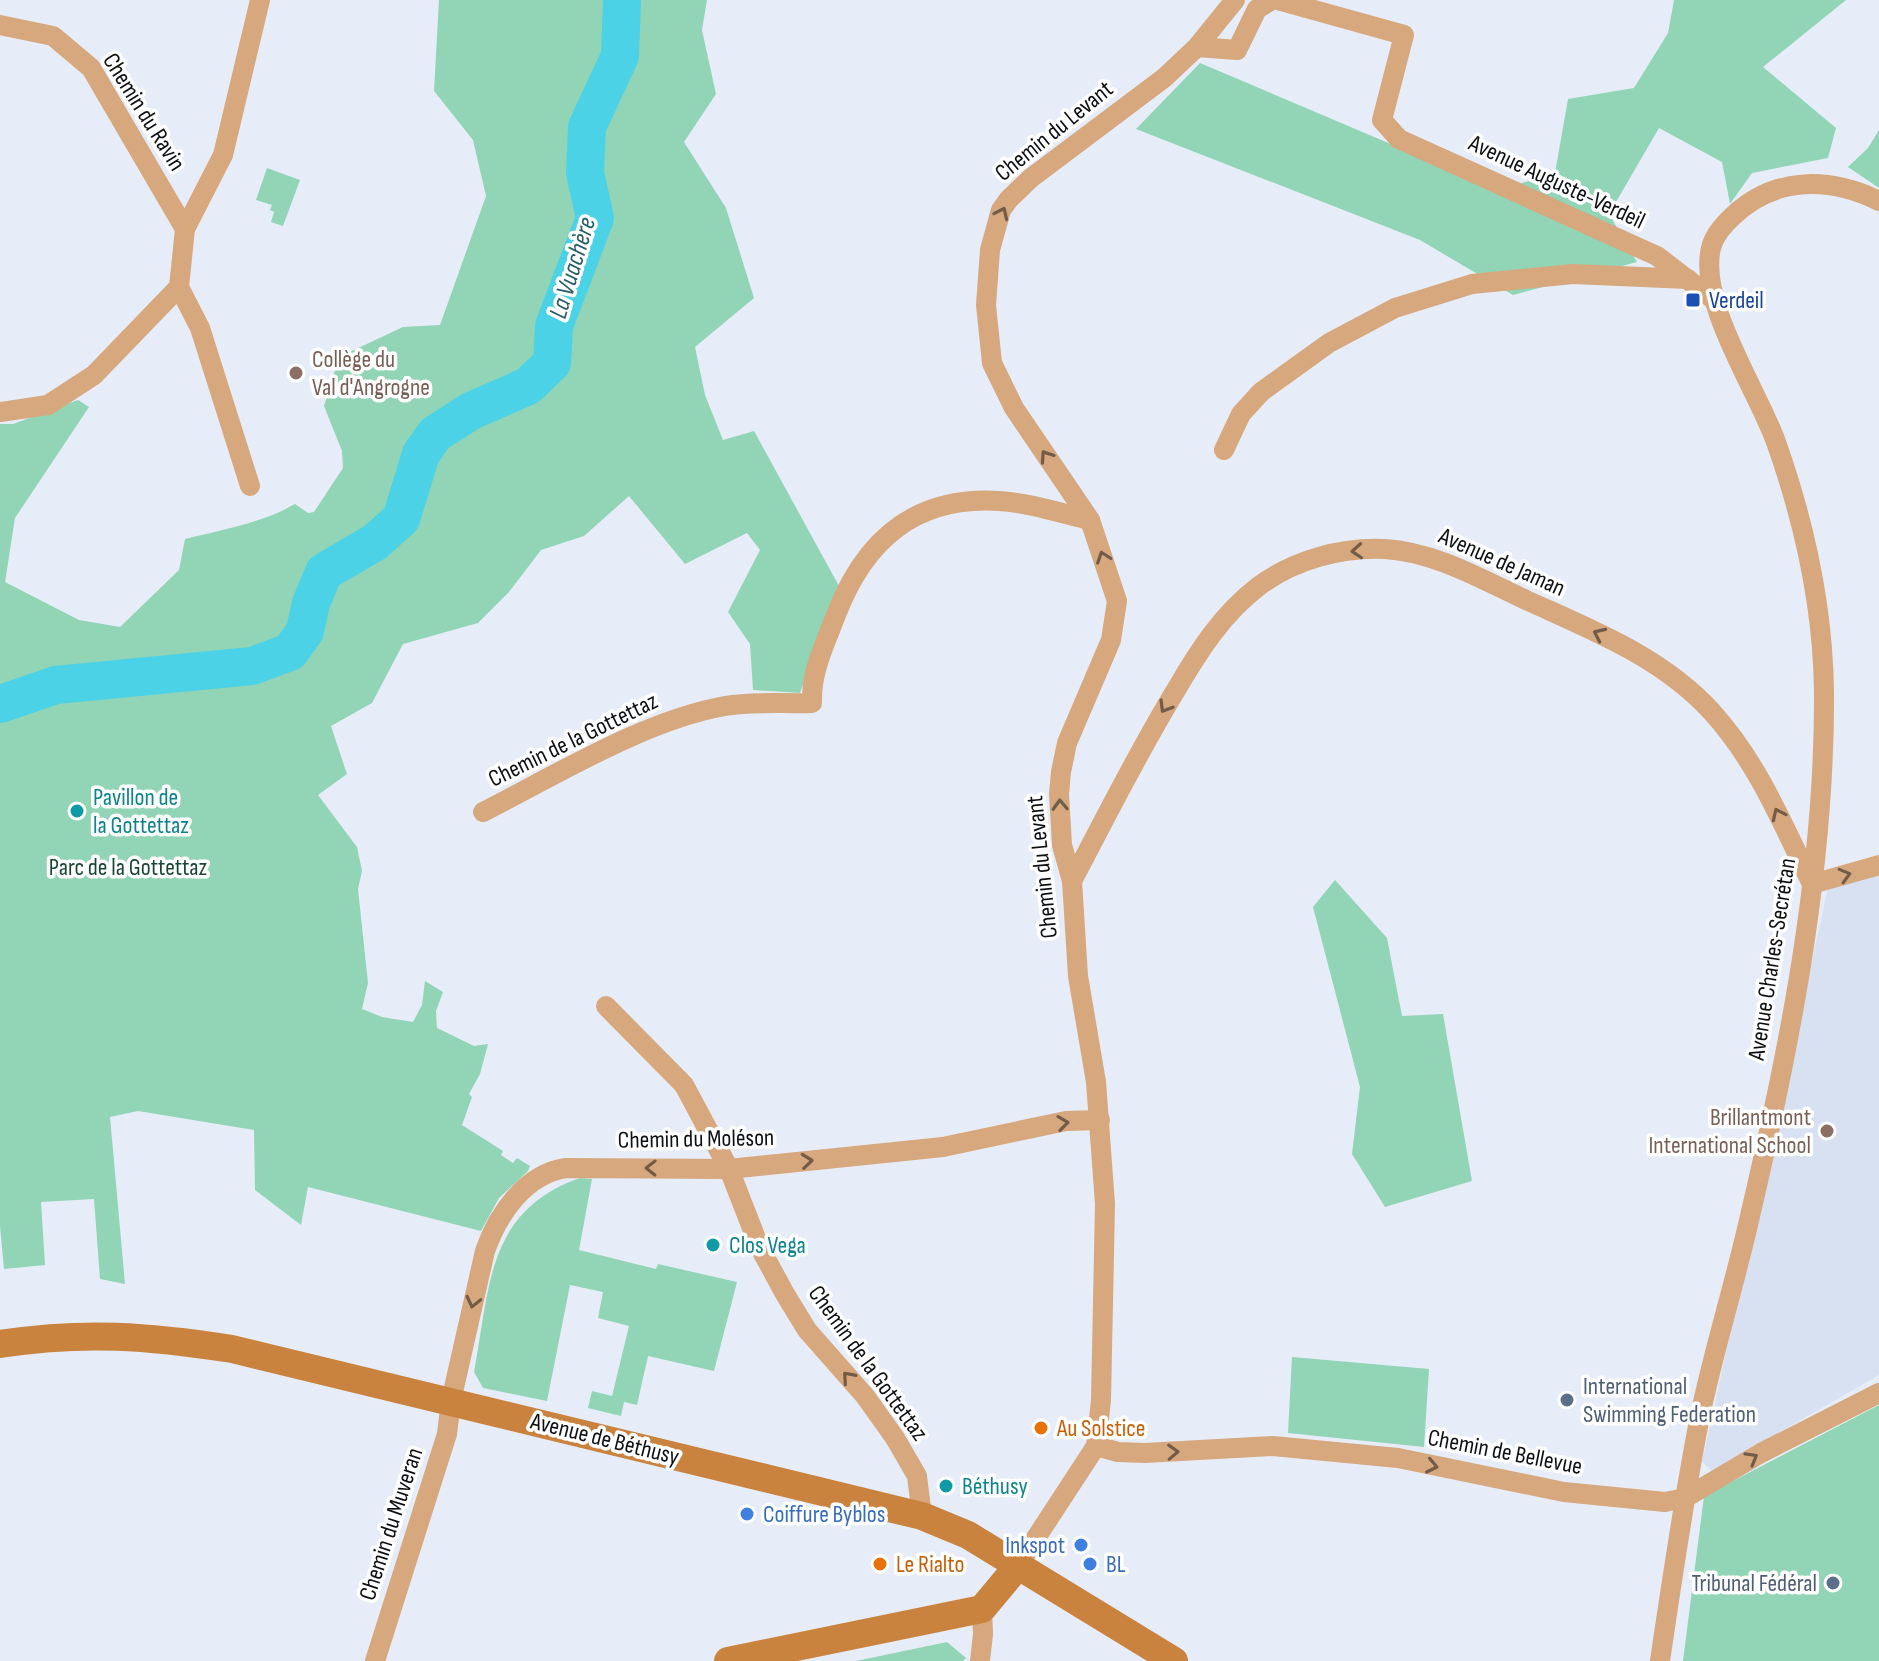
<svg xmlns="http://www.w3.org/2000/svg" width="1879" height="1661" viewBox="0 0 1879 1661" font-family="'Sofia Sans Condensed',sans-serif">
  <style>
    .built { fill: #d7e1f2 }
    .green { fill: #92d4b6 }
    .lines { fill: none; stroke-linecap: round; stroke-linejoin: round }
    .river { stroke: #4bd2e6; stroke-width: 38 }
    .street { stroke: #d7a77d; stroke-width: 20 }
    .secondary { stroke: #ca833f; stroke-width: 28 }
    .oneway { stroke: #725c48 }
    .transit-dot { fill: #1a4fb4; stroke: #fff; stroke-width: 3 }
    .education-dot { fill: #8d6e63; stroke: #fff; stroke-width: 3 }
    .culture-dot { fill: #0f9aa8; stroke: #fff; stroke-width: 3 }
    .service-dot { fill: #5c6f8a; stroke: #fff; stroke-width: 3 }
    .food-dot { fill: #e8710a; stroke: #fff; stroke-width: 3 }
    .shop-dot { fill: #3f7fe0; stroke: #fff; stroke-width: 3 }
    .labels { text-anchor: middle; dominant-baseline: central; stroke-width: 7; stroke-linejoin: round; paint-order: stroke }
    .street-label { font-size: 24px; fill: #0d1013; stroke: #fff }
    .transit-label { font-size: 24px; fill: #164399; stroke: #fff; text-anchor: start }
    .education-label { font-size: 24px; fill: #785e54; stroke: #fff; text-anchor: start }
    .culture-label { font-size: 24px; fill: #0d838f; stroke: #fff; text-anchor: start }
    .park-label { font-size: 24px; fill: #194634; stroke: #fff }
    .service-label { font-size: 24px; fill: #4e5e75; stroke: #fff; text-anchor: start }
    .food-label { font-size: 24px; fill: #c56008; stroke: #fff; text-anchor: start }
    .shop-label { font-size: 24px; fill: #366cbe; stroke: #fff; text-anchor: start }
    .water-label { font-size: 26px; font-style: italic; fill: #285f68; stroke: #fff }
  </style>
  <rect width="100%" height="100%" fill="#e6edf8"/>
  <path class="built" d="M 1879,874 L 1879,1375 L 1712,1471 L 1702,1462 L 1828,888 Z"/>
  <g class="green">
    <path d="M 439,0 L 707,0 L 702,30 L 716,94 L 684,142 L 726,208 L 754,298 L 695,347 L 705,395 L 723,440 L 754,431 L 839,586 L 800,693 L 753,690 L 750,644 L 728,612 L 760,550 L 747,533 L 685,564 L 629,496 L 584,536 L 541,550 L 509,592 L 478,623 L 403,644 L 372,703 L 331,726 L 347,774 L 318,795 L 357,847 L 362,871 L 358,889 L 368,983 L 362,1009 L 382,1017 L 413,1022 L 422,1005 L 425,981 L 443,992 L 436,1011 L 437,1028 L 474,1046 L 488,1044 L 480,1074 L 469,1094 L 472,1097 L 462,1125 L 503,1151 L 501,1155 L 513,1163 L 517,1158 L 530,1166 L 528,1171 L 499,1198 L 481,1231 L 308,1187 L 301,1225 L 255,1190 L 254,1130 L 138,1111 L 110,1117 L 125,1284 L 100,1279 L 94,1199 L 41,1202 L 45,1265 L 4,1269 L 0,1226 L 0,424 L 13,424 L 78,400 L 89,407 L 15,518 L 5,582 L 79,620 L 120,627 L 179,570 L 185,539 C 222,530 262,523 295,504 L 308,513 L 314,512 L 343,468 L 342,451 L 324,406 L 339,357 L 403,327 L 440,325 L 486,196 L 473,140 L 434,91 Z"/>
    <path d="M 1674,0 L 1846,0 L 1763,67 L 1836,128 L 1828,158 L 1752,173 L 1730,204 L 1722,162 L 1659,128 L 1609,214 L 1637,262 L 1513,295 L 1420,240 L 1136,129 L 1200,63 L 1499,190 L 1555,173 L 1568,99 L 1634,88 L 1668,33 Z"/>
    <path d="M 1879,130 L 1879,188 L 1848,167 L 1868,148 Z"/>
    <path d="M 267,168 L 300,180 L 283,226 L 271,222 L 274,212 L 270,210 L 272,205 L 256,200 Z"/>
    <path d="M 1335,880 L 1387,938 L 1402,1016 L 1443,1014 L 1472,1181 L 1385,1207 L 1352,1154 L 1360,1087 L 1313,907 Z"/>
    <path d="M 580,1178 L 592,1179 L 579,1250 L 656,1269 L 658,1264 L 737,1282 L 714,1371 L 648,1356 L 637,1405 L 624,1402 L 621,1416 L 588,1408 L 592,1391 L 612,1396 L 629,1326 L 598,1318 L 603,1292 L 570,1285 L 547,1401 L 483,1388 L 474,1372 C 490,1288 486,1211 580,1178 Z"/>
    <path d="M 1292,1357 L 1429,1369 L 1424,1447 L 1288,1433 Z"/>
    <path d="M 1879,1405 L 1879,1661 L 1683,1661 L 1704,1496 Z"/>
    <path d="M 947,1642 L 966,1658 L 963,1661 L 856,1661 Z"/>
  </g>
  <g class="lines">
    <path class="river" d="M 0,704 L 56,685 L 252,666 L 290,652 L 305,631 L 311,603 L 324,572 L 375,542 L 401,519 L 421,454 L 435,434 L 471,411 L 528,386 L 552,363 L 554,326 L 595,218 L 585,173 L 587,127 L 620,56 L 622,0"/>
    <g class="street">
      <path d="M 1278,0 L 1404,35 L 1382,120 L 1399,139 L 1657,256 L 1713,299"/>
      <path d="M 0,25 L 53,36 L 91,68 L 185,229"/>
      <path d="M 1197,47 L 1237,50 L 1257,9 L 1272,0"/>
      <path d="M 179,287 L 185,229 L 223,155 L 260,0"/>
      <path d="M 179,287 L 200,328 L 250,486"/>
      <path d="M 0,412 L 48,405 L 94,375 L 179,287"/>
      <path d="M 1224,450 L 1241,414 L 1261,392 L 1329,343 L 1395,308 L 1472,284 L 1573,274 L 1688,279"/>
      <path d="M 483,812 C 556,775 645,720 725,706 C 753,701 784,704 812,703 C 811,671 825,644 836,615 C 865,539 916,496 999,501 C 1030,503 1060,513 1090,520"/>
      <path d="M 1072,881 C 1106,817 1138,752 1176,690 C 1198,652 1223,613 1259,586 C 1294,560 1341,547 1385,549 C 1435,552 1481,579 1526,600 C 1592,630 1662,657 1712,712 C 1758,763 1782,823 1812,884"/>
      <path d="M 1812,884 L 1879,865"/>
      <path d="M 606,1006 L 684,1085 L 729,1169 L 759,1246 L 785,1294 L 807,1330 L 865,1396 L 895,1438 L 917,1476 L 922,1516"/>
      <path d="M 1096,1446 L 1118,1452 L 1145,1453 L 1273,1446 L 1398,1458 L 1564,1492 L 1665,1502 L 1685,1498 L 1761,1453 L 1879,1393"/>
      <path d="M 1017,1567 L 1096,1446 L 1101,1400 L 1105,1204 L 1096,1082 L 1078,976 L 1072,881 L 1062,845 L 1059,794 L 1061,772 L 1067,743 L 1111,640 L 1117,601 L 1090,520 L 1014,408 L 992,363 L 986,305 L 990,250 L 1001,210 L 1009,199 L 1031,178 L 1164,78 L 1197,47 L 1235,0"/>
      <path d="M 375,1661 L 447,1434 L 451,1401 L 485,1251 C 498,1214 525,1174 566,1168 L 729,1169 L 943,1147 L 1066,1121 L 1100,1120"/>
      <path d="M 980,1661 L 983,1634 L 982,1609"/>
      <path d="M 1660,1661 C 1672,1579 1684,1497 1700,1416 C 1714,1349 1735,1283 1750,1216 C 1790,1045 1825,869 1824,692 C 1823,608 1804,521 1776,442 C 1757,389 1698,303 1711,248 C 1714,235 1724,224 1734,215 C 1776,176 1830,177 1879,201"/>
    </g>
    <g class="secondary">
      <path d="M 0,1344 C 85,1331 148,1336 232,1349 L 922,1516 L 968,1535 L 1174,1661"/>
      <path d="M 728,1661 L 982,1609 L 1017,1567"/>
    </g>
  </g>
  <defs><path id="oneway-chevron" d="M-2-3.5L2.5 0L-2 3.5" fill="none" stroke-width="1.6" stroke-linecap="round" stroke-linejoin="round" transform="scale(2)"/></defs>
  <g class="oneway">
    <use href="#oneway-chevron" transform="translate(1002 213) rotate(-65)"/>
    <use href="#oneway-chevron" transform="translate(1046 456) rotate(-124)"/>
    <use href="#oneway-chevron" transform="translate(1357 551) rotate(176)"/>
    <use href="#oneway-chevron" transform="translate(1103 557) rotate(-109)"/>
    <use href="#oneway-chevron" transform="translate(1599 634) rotate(-155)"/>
    <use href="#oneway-chevron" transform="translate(1165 707) rotate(121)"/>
    <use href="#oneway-chevron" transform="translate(1060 805) rotate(-92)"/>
    <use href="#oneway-chevron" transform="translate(1778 814) rotate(-115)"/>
    <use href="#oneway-chevron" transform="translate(1845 875) rotate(-16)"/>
    <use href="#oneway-chevron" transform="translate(1063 1123) rotate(-8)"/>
    <use href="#oneway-chevron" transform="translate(807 1161) rotate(-6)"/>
    <use href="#oneway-chevron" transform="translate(651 1168) rotate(-179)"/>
    <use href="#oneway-chevron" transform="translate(473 1302) rotate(103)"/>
    <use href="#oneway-chevron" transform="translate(848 1377) rotate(-131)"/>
    <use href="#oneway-chevron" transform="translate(1173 1452) rotate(-2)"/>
    <use href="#oneway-chevron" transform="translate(1752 1458) rotate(-30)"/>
    <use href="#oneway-chevron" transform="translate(1432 1466) rotate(12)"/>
  </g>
  <rect class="transit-dot" x="1685" y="292" width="16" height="16" rx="4"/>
  <g class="education-dot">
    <circle cx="296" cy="373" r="8"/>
    <circle cx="1827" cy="1131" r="8"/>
  </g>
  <g class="culture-dot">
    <circle cx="77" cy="811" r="8"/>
    <circle cx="713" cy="1245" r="8"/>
    <circle cx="946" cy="1486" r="8"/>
  </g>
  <g class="service-dot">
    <circle cx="1567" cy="1400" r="8"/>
    <circle cx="1833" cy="1583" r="8"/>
  </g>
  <g class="food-dot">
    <circle cx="1041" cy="1428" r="8"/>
    <circle cx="880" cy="1564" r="8"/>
  </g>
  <g class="shop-dot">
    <circle cx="747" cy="1514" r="8"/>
    <circle cx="1081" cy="1545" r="8"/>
    <circle cx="1090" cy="1564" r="8"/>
  </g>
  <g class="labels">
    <g class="street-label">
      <text transform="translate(144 112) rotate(58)">Chemin du Ravin</text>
      <text transform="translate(1054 131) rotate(-39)">Chemin du Levant</text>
      <text transform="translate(1557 182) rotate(25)">Avenue Auguste-Verdeil</text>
      <text transform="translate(1502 562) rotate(24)">Avenue de Jaman</text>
      <text transform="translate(573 740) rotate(-26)">Chemin de la Gottettaz</text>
      <text transform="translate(1042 867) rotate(-96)">Chemin du Levant</text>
      <text transform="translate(1772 959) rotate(-81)">Avenue Charles-Secrétan</text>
      <text transform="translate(696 1139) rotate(-1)">Chemin du Moléson</text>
      <text transform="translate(868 1363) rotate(54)">Chemin de la Gottettaz</text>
      <text transform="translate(605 1439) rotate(14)">Avenue de Béthusy</text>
      <text transform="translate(1505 1452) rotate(11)">Chemin de Bellevue</text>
      <text transform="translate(391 1524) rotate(-72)">Chemin du Muveran</text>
    </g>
    <g class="transit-label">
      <text x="1709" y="300">Verdeil</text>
    </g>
    <g class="education-label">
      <text x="312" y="359">Collège du<tspan x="312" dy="28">Val d'Angrogne</tspan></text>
      <text x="1811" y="1117" text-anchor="end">Brillantmont<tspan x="1811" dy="28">International School</tspan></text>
    </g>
    <g class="culture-label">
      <text x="93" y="797">Pavillon de<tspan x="93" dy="28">la Gottettaz</tspan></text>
      <text x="729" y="1245">Clos Vega</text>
      <text x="962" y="1486">Béthusy</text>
    </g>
    <g class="park-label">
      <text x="128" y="867">Parc de la Gottettaz</text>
    </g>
    <g class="service-label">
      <text x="1583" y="1386">International<tspan x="1583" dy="28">Swimming Federation</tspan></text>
      <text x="1817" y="1583" text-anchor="end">Tribunal Fédéral</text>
    </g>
    <g class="food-label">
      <text x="1057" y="1428">Au Solstice</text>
      <text x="896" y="1564">Le Rialto</text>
    </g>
    <g class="shop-label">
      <text x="763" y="1514">Coiffure Byblos</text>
      <text x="1065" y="1545" text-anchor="end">Inkspot</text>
      <text x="1106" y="1564">BL</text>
    </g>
    <g class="water-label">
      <text transform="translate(573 268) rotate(-73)">La Vuachère</text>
    </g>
  </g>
</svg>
